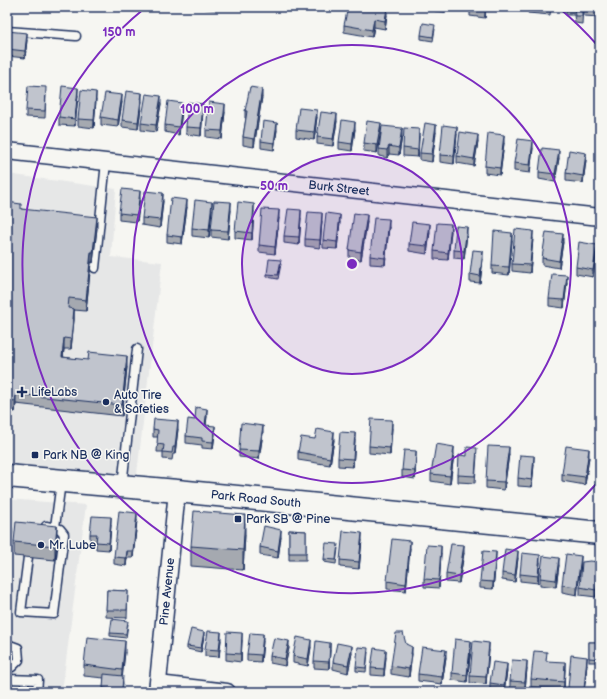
<svg xmlns="http://www.w3.org/2000/svg" width="607" height="699" viewBox="0 0 607 699" font-family="'Balsamiq Sans',sans-serif">
  <style>
    .built { fill: #e6e7e7 }
    .lines { fill: none; stroke-linecap: round; stroke-linejoin: round }
    .service-casing { stroke: #1b2f5e; stroke-width: 11 }
    .minor-casing { stroke: #1b2f5e; stroke-width: 19 }
    .secondary-casing { stroke: #1b2f5e; stroke-width: 25 }
    .service { stroke: #f6f6f2; stroke-width: 8 }
    .minor { stroke: #f6f6f2; stroke-width: 16 }
    .secondary { stroke: #f6f6f2; stroke-width: 22 }
    .wall { fill: #a5a9b0; stroke: #1b2f5e }
    .shaded-wall { fill: #868990; stroke: #1b2f5e }
    .building { fill: #c0c4cd; stroke: #1b2f5e }
    .ring { fill: none; stroke: #7b2cbf; stroke-width: 2 }
    .poi-dot { fill: #1b2f5e; stroke: #f6f6f2; stroke-width: 1.5 }
    .labels { text-anchor: middle; dominant-baseline: central; stroke-width: 3; stroke-linejoin: round; paint-order: stroke }
    .street-label { font-size: 12px; fill: #1b2f5e; stroke: #f6f6f2 }
    .poi-label { font-size: 12px; fill: #1b2f5e; stroke: #f6f6f2; text-anchor: start }
    .centre { fill: #7b2cbf; stroke: #f6f6f2; stroke-width: 2 }
    .ring-label { font-size: 12px; text-anchor: middle; font-weight: bold; fill: #7b2cbf; stroke: #f6f6f2; stroke-width: 3; stroke-linejoin: round; paint-order: stroke }
  </style>
  <rect width="100%" height="100%" fill="#f6f6f2"/>
  <filter id="ink" filterUnits="userSpaceOnUse"><feTurbulence type="fractalNoise" baseFrequency=".025" numOctaves="2"/><feDisplacementMap in="SourceGraphic" scale="8" xChannelSelector="R" yChannelSelector="G"/><feConvolveMatrix kernelMatrix="1 2 1 2 8 2 1 2 1" color-interpolation-filters="sRGB"/></filter>
  <g filter="url(#ink)">
    <g class="built">
      <path d="M 7,174 L 116,189 L 111,257 L 162,262 L 136,482 L 7,469 Z"/>
      <path d="M 7,499 L 86,505 L 62,692 L 7,692 Z"/>
    </g>
    <g class="lines">
      <g class="service-casing">
        <g id="service">
          <path d="M 7,31 L 76,36"/>
          <path d="M 95,268 L 106,162"/>
          <path d="M 122,486 L 137,349"/>
          <path d="M 55,527 L 61,482"/>
          <path d="M 7,529 L 7,533"/>
          <path d="M 28,557 L 21,612 L 54,614 L 64,534 L 60,529 L 46,526"/>
          <path d="M 7,644 L 18,648 L 19,660 L 12,667 L 7,666"/>
          <path d="M 7,679 L 38,680 L 37,692"/>
        </g>
      </g>
      <g class="minor-casing">
        <g id="minor">
          <path id="s1" d="M 7,151 L 600,217"/>
          <path d="M 158,684 L 227,692"/>
          <path id="s2" d="M 157,692 L 177,491"/>
        </g>
      </g>
      <g class="secondary-casing">
        <g id="secondary">
          <path id="s3" d="M 7,476 L 177,491 L 600,533"/>
        </g>
      </g>
      <use href="#service" class="service"/>
      <use href="#minor" class="minor"/>
      <use href="#secondary" class="secondary"/>
    </g>
    <g class="wall">
      <path d="M 199,7 L 217,7 L 217,10 L 199,8 Z"/>
      <path d="M 435,7 L 446,7 L 445,12 L 435,11 Z"/>
      <path d="M 470,7 L 486,7 L 485,18 L 470,16 Z"/>
      <path d="M 528,7 L 551,7 L 550,15 L 528,13 Z"/>
      <path d="M 566,7 L 583,7 L 582,24 L 575,23 L 574,15 L 566,15 Z"/>
      <path d="M 584,7 L 600,7 L 599,17 L 584,16 Z"/>
      <path d="M 387,15 L 385,29 L 374,27 L 372,37 L 344,32 L 344,25 Z"/>
      <path d="M 435,29 L 433,41 L 421,39 L 421,35 Z"/>
      <path d="M 7,31 L 27,40 L 25,58 L 7,56 Z"/>
      <path d="M 46,95 L 45,118 L 26,117 L 26,110 Z"/>
      <path d="M 78,95 L 75,126 L 59,125 L 59,117 Z"/>
      <path d="M 262,97 L 254,147 L 243,145 L 243,137 L 246,118 L 245,118 L 245,111 Z"/>
      <path d="M 96,99 L 94,128 L 78,126 L 78,119 Z"/>
      <path d="M 142,101 L 138,129 L 122,127 L 122,120 Z"/>
      <path d="M 122,102 L 118,127 L 101,125 L 101,117 Z"/>
      <path d="M 161,104 L 156,132 L 141,130 L 141,123 Z"/>
      <path d="M 182,110 L 179,135 L 165,132 L 165,125 Z"/>
      <path d="M 203,111 L 201,136 L 186,134 L 186,127 Z"/>
      <path d="M 225,112 L 222,139 L 206,137 L 206,130 Z"/>
      <path d="M 317,117 L 314,140 L 296,137 L 296,130 Z"/>
      <path d="M 337,121 L 333,146 L 317,144 L 317,137 Z"/>
      <path d="M 355,129 L 352,151 L 339,149 L 339,142 Z"/>
      <path d="M 277,130 L 274,150 L 261,148 L 261,141 Z"/>
      <path d="M 381,131 L 377,153 L 364,151 L 364,143 Z"/>
      <path d="M 436,132 L 432,162 L 420,160 L 420,153 Z"/>
      <path d="M 457,134 L 454,164 L 440,162 L 440,155 Z"/>
      <path d="M 402,136 L 399,155 L 389,154 L 387,158 L 379,156 L 379,149 Z"/>
      <path d="M 419,136 L 418,157 L 403,156 L 403,148 Z"/>
      <path d="M 478,142 L 474,166 L 457,163 L 457,156 Z"/>
      <path d="M 504,143 L 500,175 L 485,173 L 485,166 Z"/>
      <path d="M 533,148 L 530,173 L 514,171 L 514,163 Z"/>
      <path d="M 559,158 L 555,182 L 539,179 L 539,172 Z"/>
      <path d="M 586,160 L 583,183 L 566,181 L 566,173 Z"/>
      <path d="M 140,198 L 137,222 L 119,220 L 119,213 Z"/>
      <path d="M 163,201 L 160,228 L 142,225 L 142,218 Z"/>
      <path d="M 7,202 L 21,209 L 97,228 L 93,263 L 91,262 L 86,311 L 74,310 L 74,320 L 71,349 L 64,349 L 63,357 L 127,367 L 122,416 L 16,404 L 15,412 L 7,411 Z"/>
      <path d="M 187,207 L 182,244 L 167,242 L 167,235 Z"/>
      <path d="M 212,209 L 209,238 L 192,236 L 192,228 Z"/>
      <path d="M 231,210 L 228,239 L 211,237 L 211,230 Z"/>
      <path d="M 254,211 L 252,240 L 235,238 L 235,231 Z"/>
      <path d="M 279,218 L 275,254 L 259,252 L 259,245 Z"/>
      <path d="M 301,218 L 299,245 L 284,243 L 284,236 Z"/>
      <path d="M 322,221 L 320,248 L 305,246 L 305,239 Z"/>
      <path d="M 340,222 L 337,249 L 323,248 L 323,240 Z"/>
      <path d="M 367,222 L 361,260 L 349,258 L 349,250 Z"/>
      <path d="M 389,227 L 385,265 L 370,264 L 370,256 Z"/>
      <path d="M 451,231 L 448,260 L 434,259 L 434,251 Z"/>
      <path d="M 430,232 L 427,254 L 409,251 L 409,244 Z"/>
      <path d="M 467,234 L 464,259 L 454,258 L 454,250 Z"/>
      <path d="M 533,238 L 530,273 L 512,271 L 512,264 Z"/>
      <path d="M 512,240 L 509,275 L 492,273 L 492,266 Z"/>
      <path d="M 563,242 L 559,268 L 542,265 L 542,258 Z"/>
      <path d="M 597,252 L 593,277 L 576,274 L 576,267 Z"/>
      <path d="M 483,259 L 480,283 L 470,282 L 470,274 Z"/>
      <path d="M 281,264 L 278,279 L 267,277 L 267,274 Z"/>
      <path d="M 600,272 L 600,297 L 598,297 L 598,290 Z"/>
      <path d="M 567,282 L 564,308 L 549,306 L 549,299 Z"/>
      <path d="M 207,416 L 206,425 L 215,434 L 213,449 L 202,448 L 202,445 L 186,443 L 186,436 L 195,420 Z"/>
      <path d="M 392,428 L 390,455 L 369,453 L 369,446 Z"/>
      <path d="M 153,429 L 178,429 L 175,454 L 173,454 L 172,460 L 163,459 L 163,452 L 157,452 L 158,437 L 153,437 Z"/>
      <path d="M 263,433 L 259,459 L 239,457 L 239,450 Z"/>
      <path d="M 315,439 L 334,440 L 330,465 L 298,460 L 298,452 Z"/>
      <path d="M 355,440 L 353,467 L 338,466 L 338,458 Z"/>
      <path d="M 454,454 L 450,484 L 431,481 L 431,474 Z"/>
      <path d="M 509,454 L 504,490 L 486,488 L 486,481 Z"/>
      <path d="M 477,455 L 475,483 L 458,482 L 458,475 L 467,456 Z"/>
      <path d="M 589,457 L 585,485 L 562,481 L 562,474 Z"/>
      <path d="M 416,458 L 415,479 L 402,477 L 402,470 Z"/>
      <path d="M 534,464 L 532,487 L 518,486 L 518,478 Z"/>
      <path d="M 137,520 L 133,558 L 127,558 L 126,566 L 114,564 L 114,557 Z"/>
      <path d="M 111,525 L 109,550 L 96,549 L 96,542 L 90,541 L 90,534 Z"/>
      <path d="M 289,530 L 306,531 L 306,560 L 289,560 Z"/>
      <path d="M 245,534 L 243,570 L 191,566 L 191,546 Z"/>
      <path d="M 281,537 L 278,558 L 260,555 L 260,547 Z"/>
      <path d="M 57,540 L 55,560 L 14,556 L 14,542 Z"/>
      <path d="M 362,540 L 359,569 L 340,567 L 340,560 Z"/>
      <path d="M 338,548 L 336,564 L 324,562 L 324,559 Z"/>
      <path d="M 410,548 L 406,591 L 387,589 L 387,581 Z"/>
      <path d="M 441,553 L 439,588 L 424,587 L 424,579 Z"/>
      <path d="M 464,553 L 459,583 L 446,582 L 446,574 Z"/>
      <path d="M 518,558 L 515,582 L 502,580 L 502,573 Z"/>
      <path d="M 496,559 L 493,589 L 480,588 L 480,581 Z"/>
      <path d="M 540,562 L 538,583 L 520,581 L 520,574 Z"/>
      <path d="M 581,564 L 577,595 L 562,592 L 562,585 Z"/>
      <path d="M 559,565 L 556,587 L 540,585 L 540,578 Z"/>
      <path d="M 599,569 L 596,597 L 580,595 L 580,587 Z"/>
      <path d="M 107,590 L 128,591 L 127,618 L 106,617 Z"/>
      <path d="M 128,624 L 126,638 L 110,636 L 110,633 Z"/>
      <path d="M 204,636 L 201,652 L 187,649 L 187,646 Z"/>
      <path d="M 221,640 L 219,657 L 205,656 L 205,649 Z"/>
      <path d="M 242,640 L 241,662 L 226,660 L 226,653 Z"/>
      <path d="M 263,641 L 261,662 L 247,661 L 247,654 Z"/>
      <rect x="589" y="642" width="11" height="20"/>
      <path d="M 406,644 L 412,654 L 409,677 L 391,674 L 391,666 Z"/>
      <path d="M 311,647 L 308,666 L 293,663 L 293,656 Z"/>
      <path d="M 289,648 L 285,666 L 270,663 L 270,656 Z"/>
      <path d="M 471,648 L 467,682 L 452,680 L 452,673 Z"/>
      <path d="M 330,650 L 329,669 L 314,668 L 314,661 Z"/>
      <path d="M 489,650 L 486,684 L 470,683 L 470,676 Z"/>
      <path d="M 125,652 L 122,676 L 123,683 L 122,692 L 103,692 L 104,678 L 84,676 L 84,665 Z"/>
      <path d="M 368,652 L 366,672 L 356,671 L 356,667 Z"/>
      <path d="M 352,653 L 348,673 L 333,669 L 333,662 Z"/>
      <path d="M 386,657 L 384,676 L 371,675 L 371,668 Z"/>
      <path d="M 446,657 L 442,684 L 418,681 L 418,674 Z"/>
      <path d="M 547,661 L 565,669 L 564,689 L 531,687 L 531,679 Z"/>
      <path d="M 587,664 L 584,692 L 568,692 L 568,688 Z"/>
      <path d="M 527,668 L 525,690 L 510,688 L 510,681 Z"/>
      <path d="M 507,671 L 504,692 L 490,690 L 490,683 Z"/>
    </g>
    <g class="shaded-wall">
      <path d="M 485,7 L 486,7 L 485,18 Z"/>
      <path d="M 387,8 L 387,15 L 385,29 L 385,21 Z"/>
      <path d="M 374,19 L 374,27 L 372,37 L 372,30 Z"/>
      <path d="M 27,33 L 27,40 L 25,58 L 25,51 Z"/>
      <path d="M 78,88 L 78,95 L 75,126 L 75,119 Z"/>
      <path d="M 262,89 L 262,97 L 254,147 L 254,139 Z"/>
      <path d="M 96,92 L 96,99 L 94,128 L 94,120 Z"/>
      <path d="M 142,93 L 142,101 L 138,129 L 138,122 Z"/>
      <path d="M 122,95 L 122,102 L 118,127 L 118,120 Z"/>
      <path d="M 161,96 L 161,104 L 156,132 L 156,125 Z"/>
      <path d="M 182,103 L 182,110 L 179,135 L 179,127 Z"/>
      <path d="M 203,104 L 203,111 L 201,136 L 201,128 Z"/>
      <path d="M 225,104 L 225,112 L 222,139 L 222,131 Z"/>
      <path d="M 317,110 L 317,117 L 314,140 L 314,132 Z"/>
      <path d="M 337,114 L 337,121 L 333,146 L 333,139 Z"/>
      <path d="M 355,122 L 355,129 L 352,151 L 352,144 Z"/>
      <path d="M 277,123 L 277,130 L 274,150 L 274,143 Z"/>
      <path d="M 381,123 L 381,131 L 377,153 L 377,145 Z"/>
      <path d="M 436,125 L 436,132 L 432,162 L 432,154 Z"/>
      <path d="M 457,127 L 457,134 L 454,164 L 454,156 Z"/>
      <path d="M 402,128 L 402,136 L 399,155 L 399,148 Z"/>
      <path d="M 419,129 L 419,136 L 418,157 L 418,150 Z"/>
      <path d="M 478,135 L 478,142 L 474,166 L 474,159 Z"/>
      <path d="M 504,135 L 504,143 L 500,175 L 500,168 Z"/>
      <path d="M 533,141 L 533,148 L 530,173 L 530,165 Z"/>
      <path d="M 389,146 L 389,154 L 387,158 L 387,150 Z"/>
      <path d="M 559,150 L 559,158 L 555,182 L 555,174 Z"/>
      <path d="M 586,153 L 586,160 L 583,183 L 583,176 Z"/>
      <path d="M 140,191 L 140,198 L 137,222 L 137,215 Z"/>
      <path d="M 163,193 L 163,201 L 160,228 L 160,220 Z"/>
      <path d="M 187,200 L 187,207 L 182,244 L 182,237 Z"/>
      <path d="M 212,202 L 212,209 L 209,238 L 209,230 Z"/>
      <path d="M 231,202 L 231,210 L 228,239 L 228,231 Z"/>
      <path d="M 254,204 L 254,211 L 252,240 L 252,233 Z"/>
      <path d="M 279,210 L 279,218 L 275,254 L 275,247 Z"/>
      <path d="M 301,210 L 301,218 L 299,245 L 299,237 Z"/>
      <path d="M 322,213 L 322,221 L 320,248 L 320,240 Z"/>
      <path d="M 340,215 L 340,222 L 337,249 L 337,242 Z"/>
      <path d="M 367,215 L 367,222 L 361,260 L 361,252 Z"/>
      <path d="M 97,217 L 97,228 L 93,263 L 93,252 Z"/>
      <path d="M 389,219 L 389,227 L 385,265 L 385,258 Z"/>
      <path d="M 430,224 L 430,232 L 427,254 L 427,246 Z"/>
      <path d="M 451,224 L 451,231 L 448,260 L 448,253 Z"/>
      <path d="M 467,227 L 467,234 L 464,259 L 464,251 Z"/>
      <path d="M 533,231 L 533,238 L 530,273 L 530,265 Z"/>
      <path d="M 512,233 L 512,240 L 509,275 L 509,267 Z"/>
      <path d="M 563,234 L 563,242 L 559,268 L 559,261 Z"/>
      <path d="M 597,245 L 597,252 L 593,277 L 593,270 Z"/>
      <path d="M 483,251 L 483,259 L 480,283 L 480,276 Z"/>
      <path d="M 91,252 L 91,262 L 86,311 L 86,300 Z"/>
      <path d="M 567,275 L 567,282 L 564,308 L 564,300 Z"/>
      <path d="M 74,309 L 74,320 L 71,349 L 71,339 Z"/>
      <path d="M 64,338 L 64,349 L 62,368 L 62,357 Z"/>
      <path d="M 127,356 L 127,367 L 122,416 L 122,405 Z"/>
      <path d="M 16,394 L 16,404 L 15,412 L 15,401 Z"/>
      <path d="M 207,409 L 207,416 L 205,432 L 205,425 Z"/>
      <path d="M 392,420 L 392,428 L 390,455 L 390,448 Z"/>
      <path d="M 178,421 L 178,429 L 175,454 L 175,447 Z"/>
      <path d="M 215,426 L 215,434 L 213,449 L 213,442 Z"/>
      <path d="M 263,426 L 263,433 L 259,459 L 259,451 Z"/>
      <path d="M 334,432 L 334,440 L 330,465 L 330,458 Z"/>
      <path d="M 355,433 L 355,440 L 353,467 L 353,459 Z"/>
      <path d="M 454,447 L 454,454 L 450,484 L 450,476 Z"/>
      <path d="M 509,447 L 509,454 L 504,490 L 504,482 Z"/>
      <path d="M 589,449 L 589,457 L 585,485 L 585,477 Z"/>
      <path d="M 416,451 L 416,458 L 415,479 L 415,471 Z"/>
      <path d="M 534,456 L 534,464 L 532,487 L 532,480 Z"/>
      <path d="M 137,513 L 137,520 L 133,558 L 133,551 Z"/>
      <path d="M 245,515 L 245,534 L 243,570 L 243,550 Z"/>
      <path d="M 111,517 L 111,525 L 109,550 L 109,543 Z"/>
      <path d="M 57,526 L 57,540 L 55,560 L 55,546 Z"/>
      <path d="M 281,530 L 281,537 L 278,558 L 278,551 Z"/>
      <path d="M 362,533 L 362,540 L 359,569 L 359,562 Z"/>
      <path d="M 410,541 L 410,548 L 406,591 L 406,584 Z"/>
      <path d="M 464,545 L 464,553 L 459,583 L 459,576 Z"/>
      <path d="M 441,546 L 441,553 L 439,588 L 439,580 Z"/>
      <path d="M 127,551 L 127,558 L 126,566 L 126,558 Z"/>
      <path d="M 518,551 L 518,558 L 515,582 L 515,575 Z"/>
      <path d="M 496,552 L 496,559 L 493,589 L 493,582 Z"/>
      <path d="M 540,555 L 540,562 L 538,583 L 538,576 Z"/>
      <path d="M 581,556 L 581,564 L 577,595 L 577,587 Z"/>
      <path d="M 559,558 L 559,565 L 556,587 L 556,580 Z"/>
      <path d="M 599,562 L 599,569 L 596,597 L 596,590 Z"/>
      <path d="M 204,632 L 204,636 L 201,652 L 201,648 Z"/>
      <path d="M 221,632 L 221,640 L 219,657 L 219,650 Z"/>
      <path d="M 242,633 L 242,640 L 241,662 L 241,654 Z"/>
      <path d="M 263,634 L 263,641 L 261,662 L 261,655 Z"/>
      <path d="M 311,640 L 311,647 L 308,666 L 308,659 Z"/>
      <path d="M 125,641 L 125,652 L 122,680 L 122,670 Z"/>
      <path d="M 289,641 L 289,648 L 285,666 L 285,659 Z"/>
      <path d="M 471,641 L 471,648 L 467,682 L 467,675 Z"/>
      <path d="M 330,643 L 330,650 L 329,669 L 329,662 Z"/>
      <path d="M 489,643 L 489,650 L 486,684 L 486,677 Z"/>
      <path d="M 352,646 L 352,653 L 348,673 L 348,665 Z"/>
      <path d="M 412,647 L 412,654 L 409,677 L 409,669 Z"/>
      <path d="M 386,650 L 386,657 L 384,676 L 384,669 Z"/>
      <path d="M 446,650 L 446,657 L 442,684 L 442,677 Z"/>
      <path d="M 587,657 L 587,664 L 584,692 Z"/>
      <path d="M 527,661 L 527,668 L 525,690 L 525,682 Z"/>
      <path d="M 565,662 L 565,669 L 564,689 L 564,682 Z"/>
      <path d="M 507,664 L 507,671 L 504,692 L 504,685 Z"/>
    </g>
    <g class="building">
      <path d="M 348,7 L 383,7 L 387,8 L 385,21 L 374,19 L 372,30 L 344,25 Z"/>
      <path d="M 470,7 L 485,7 L 485,10 L 470,8 Z"/>
      <path d="M 566,7 L 582,7 L 582,16 L 575,16 L 574,8 Z"/>
      <path d="M 584,7 L 600,7 L 599,10 L 584,8 Z"/>
      <path d="M 423,23 L 435,25 L 433,37 L 421,35 Z"/>
      <path d="M 7,31 L 27,33 L 25,51 L 7,49 Z"/>
      <path d="M 28,86 L 46,87 L 45,111 L 26,110 Z"/>
      <path d="M 62,86 L 78,88 L 75,119 L 59,117 Z"/>
      <path d="M 250,87 L 262,89 L 254,139 L 243,137 L 247,111 L 245,111 Z"/>
      <path d="M 81,90 L 96,92 L 94,120 L 78,119 Z"/>
      <path d="M 126,91 L 142,93 L 138,122 L 122,120 Z"/>
      <path d="M 105,93 L 122,95 L 118,120 L 101,117 Z"/>
      <path d="M 146,94 L 161,96 L 156,125 L 141,123 Z"/>
      <path d="M 168,101 L 182,103 L 179,127 L 165,125 Z"/>
      <path d="M 188,102 L 203,104 L 201,128 L 186,127 Z"/>
      <path d="M 209,102 L 225,104 L 222,131 L 206,130 Z"/>
      <path d="M 299,108 L 317,110 L 314,132 L 296,130 Z"/>
      <path d="M 321,112 L 337,114 L 333,139 L 317,137 Z"/>
      <path d="M 342,120 L 355,122 L 352,144 L 339,142 Z"/>
      <path d="M 263,121 L 277,123 L 274,143 L 261,141 Z"/>
      <path d="M 367,121 L 381,123 L 377,145 L 364,143 Z"/>
      <path d="M 425,123 L 436,125 L 432,154 L 420,153 Z"/>
      <path d="M 443,125 L 457,127 L 454,156 L 440,155 Z"/>
      <path d="M 382,126 L 402,128 L 399,148 L 389,146 L 387,150 L 379,149 Z"/>
      <path d="M 404,128 L 419,129 L 418,150 L 403,148 Z"/>
      <path d="M 460,132 L 478,135 L 474,159 L 457,156 Z"/>
      <path d="M 488,133 L 504,135 L 500,168 L 485,166 Z"/>
      <path d="M 518,139 L 533,141 L 530,165 L 514,163 Z"/>
      <path d="M 542,148 L 559,150 L 555,174 L 539,172 Z"/>
      <path d="M 569,150 L 586,153 L 583,176 L 566,173 Z"/>
      <path d="M 122,189 L 140,191 L 137,215 L 119,213 Z"/>
      <path d="M 145,191 L 163,193 L 160,220 L 142,218 Z"/>
      <path d="M 171,198 L 187,200 L 182,237 L 167,235 Z"/>
      <path d="M 195,200 L 212,202 L 209,230 L 192,228 Z"/>
      <path d="M 214,201 L 231,202 L 228,231 L 211,230 Z"/>
      <path d="M 7,202 L 21,204 L 21,209 L 97,217 L 93,252 L 91,252 L 86,300 L 69,298 L 68,308 L 74,309 L 71,339 L 64,338 L 62,357 L 88,360 L 89,352 L 127,356 L 122,405 L 16,394 L 15,401 L 7,400 L 7,301 L 9,286 L 7,286 Z"/>
      <path d="M 238,202 L 254,204 L 252,233 L 235,231 Z"/>
      <path d="M 262,209 L 279,210 L 275,247 L 259,245 Z"/>
      <path d="M 288,209 L 301,210 L 299,237 L 284,236 Z"/>
      <path d="M 308,212 L 322,213 L 320,240 L 305,239 Z"/>
      <path d="M 326,213 L 340,215 L 337,242 L 323,240 Z"/>
      <path d="M 354,213 L 367,215 L 361,252 L 349,250 Z"/>
      <path d="M 374,218 L 389,219 L 385,258 L 370,256 Z"/>
      <path d="M 412,222 L 430,224 L 427,246 L 409,244 Z"/>
      <path d="M 437,223 L 451,224 L 448,253 L 434,251 Z"/>
      <path d="M 456,226 L 467,227 L 464,251 L 454,250 Z"/>
      <path d="M 515,229 L 533,231 L 530,265 L 512,264 Z"/>
      <path d="M 494,231 L 512,233 L 509,267 L 492,266 Z"/>
      <path d="M 546,232 L 563,234 L 559,261 L 542,258 Z"/>
      <path d="M 579,242 L 597,245 L 593,270 L 576,267 Z"/>
      <path d="M 473,250 L 483,251 L 480,276 L 470,274 Z"/>
      <path d="M 269,259 L 281,260 L 278,275 L 267,274 Z"/>
      <path d="M 600,272 L 600,290 L 598,290 Z"/>
      <path d="M 552,274 L 567,275 L 564,300 L 549,299 Z"/>
      <path d="M 196,407 L 207,409 L 205,425 L 215,426 L 213,442 L 202,441 L 202,438 L 186,436 L 188,419 L 195,420 Z"/>
      <path d="M 154,419 L 178,421 L 175,447 L 173,447 L 172,453 L 163,452 L 164,445 L 157,444 L 158,430 L 153,429 Z"/>
      <path d="M 371,419 L 392,420 L 390,448 L 369,446 Z"/>
      <path d="M 241,423 L 263,426 L 259,451 L 239,450 Z"/>
      <path d="M 317,429 L 334,432 L 330,458 L 298,452 L 301,437 L 315,439 Z"/>
      <path d="M 340,432 L 355,433 L 353,459 L 338,458 Z"/>
      <path d="M 436,444 L 454,447 L 450,476 L 431,474 Z"/>
      <path d="M 488,446 L 509,447 L 504,482 L 486,481 Z"/>
      <path d="M 566,446 L 589,449 L 585,477 L 562,474 Z"/>
      <path d="M 467,447 L 477,448 L 475,476 L 458,475 L 459,455 L 467,456 Z"/>
      <path d="M 404,450 L 416,451 L 415,471 L 402,470 Z"/>
      <path d="M 520,455 L 534,456 L 532,480 L 518,478 Z"/>
      <path d="M 119,511 L 137,513 L 133,551 L 127,551 L 126,558 L 114,557 Z"/>
      <path d="M 194,511 L 245,515 L 243,550 L 191,546 Z"/>
      <path d="M 92,516 L 111,517 L 109,543 L 96,542 L 97,534 L 90,534 Z"/>
      <path d="M 16,522 L 57,526 L 55,546 L 14,542 Z"/>
      <path d="M 264,526 L 281,530 L 278,551 L 260,547 Z"/>
      <path d="M 289,530 L 306,531 L 306,553 L 289,553 Z"/>
      <path d="M 343,531 L 362,533 L 359,562 L 340,560 Z"/>
      <path d="M 392,539 L 410,541 L 406,584 L 387,581 Z"/>
      <path d="M 326,543 L 338,544 L 336,560 L 324,559 Z"/>
      <path d="M 451,544 L 464,545 L 459,576 L 446,574 Z"/>
      <path d="M 427,545 L 441,546 L 439,580 L 424,579 Z"/>
      <path d="M 505,549 L 518,551 L 515,575 L 502,573 Z"/>
      <path d="M 483,551 L 496,552 L 493,582 L 480,581 Z"/>
      <path d="M 522,553 L 540,555 L 538,576 L 520,574 Z"/>
      <path d="M 566,554 L 581,556 L 577,587 L 562,585 Z"/>
      <path d="M 543,556 L 559,558 L 556,580 L 540,578 Z"/>
      <path d="M 590,561 L 599,562 L 596,590 L 580,587 L 582,562 Z"/>
      <path d="M 107,590 L 128,591 L 127,610 L 106,610 Z"/>
      <path d="M 112,619 L 128,621 L 126,634 L 110,633 Z"/>
      <path d="M 191,629 L 204,632 L 201,648 L 187,646 Z"/>
      <path d="M 208,631 L 221,632 L 219,650 L 205,649 Z"/>
      <path d="M 227,632 L 242,633 L 241,654 L 226,653 Z"/>
      <path d="M 250,633 L 263,634 L 261,655 L 247,654 Z"/>
      <path d="M 396,633 L 403,633 L 406,644 L 412,647 L 409,669 L 391,666 Z"/>
      <path d="M 87,637 L 125,641 L 122,670 L 84,665 Z"/>
      <path d="M 297,637 L 311,640 L 308,659 L 293,656 Z"/>
      <path d="M 274,638 L 289,641 L 285,659 L 270,656 Z"/>
      <path d="M 455,639 L 471,641 L 467,675 L 452,673 Z"/>
      <path d="M 316,641 L 330,643 L 329,662 L 314,661 Z"/>
      <path d="M 473,641 L 489,643 L 486,677 L 470,676 Z"/>
      <path d="M 589,642 L 600,642 L 600,659 L 589,658 Z"/>
      <path d="M 337,643 L 352,646 L 348,665 L 333,662 Z"/>
      <path d="M 358,647 L 368,648 L 366,668 L 356,667 Z"/>
      <path d="M 422,647 L 446,650 L 442,677 L 418,674 Z"/>
      <path d="M 374,648 L 386,650 L 384,669 L 371,668 Z"/>
      <path d="M 534,651 L 547,652 L 546,661 L 565,662 L 564,682 L 531,679 Z"/>
      <path d="M 571,655 L 587,657 L 584,690 L 568,688 Z"/>
      <path d="M 512,660 L 527,661 L 525,682 L 510,681 Z"/>
      <path d="M 493,662 L 507,664 L 504,685 L 490,683 Z"/>
      <path d="M 104,674 L 123,676 L 122,690 L 103,688 Z"/>
    </g>
  </g>
  <circle cx="352" cy="264" r="110" fill="#7b2cbf" fill-opacity=".12"/>
  <g class="ring">
    <circle cx="352" cy="264" r="110"/>
    <circle cx="352" cy="264" r="219"/>
    <path d="M598 482A329 329 0 1 1 145 8M559 8A329 329 0 0 1 598 46"/>
  </g>
  <g class="poi-dot">
    <path d="M20 386h4v4h4v4h-4v4h-4v-4h-4v-4h4z"/>
    <circle cx="106" cy="402" r="4"/>
    <rect x="31" y="451" width="8" height="8" rx="2"/>
    <rect x="234" y="515" width="8" height="8" rx="2"/>
    <circle cx="41" cy="545" r="4"/>
  </g>
  <g class="labels">
    <g class="street-label">
      <text stroke="none"><textPath href="#s1" startOffset="334">Burk Street</textPath></text>
      <text stroke="none"><textPath href="#s3" startOffset="250">Park Road South</textPath></text>
      <text stroke="none"><textPath href="#s2" startOffset="101">Pine Avenue</textPath></text>
    </g>
    <g class="poi-label">
      <text x="31" y="392">LifeLabs</text>
      <text x="114" y="395">Auto Tire<tspan x="114" dy="14">&amp; Safeties</tspan></text>
      <text x="43" y="455">Park NB @ King</text>
      <text x="246" y="519">Park SB @ Pine</text>
      <text x="49" y="545">Mr. Lube</text>
    </g>
  </g>
  <circle cx="352" cy="264" r="6" class="centre"/>
  <g class="ring-label">
    <text x="119" y="36">150 m</text>
    <text x="197" y="113">100 m</text>
    <text x="274" y="190">50 m</text>
  </g>
  <rect width="607" height="699" fill="none" stroke="#f6f6f2" stroke-width="24"/>
  <rect x="12" y="12" width="583" height="675" fill="none" stroke="#1b2f5e" stroke-width="1.5" filter="url(#ink)"/>
</svg>
